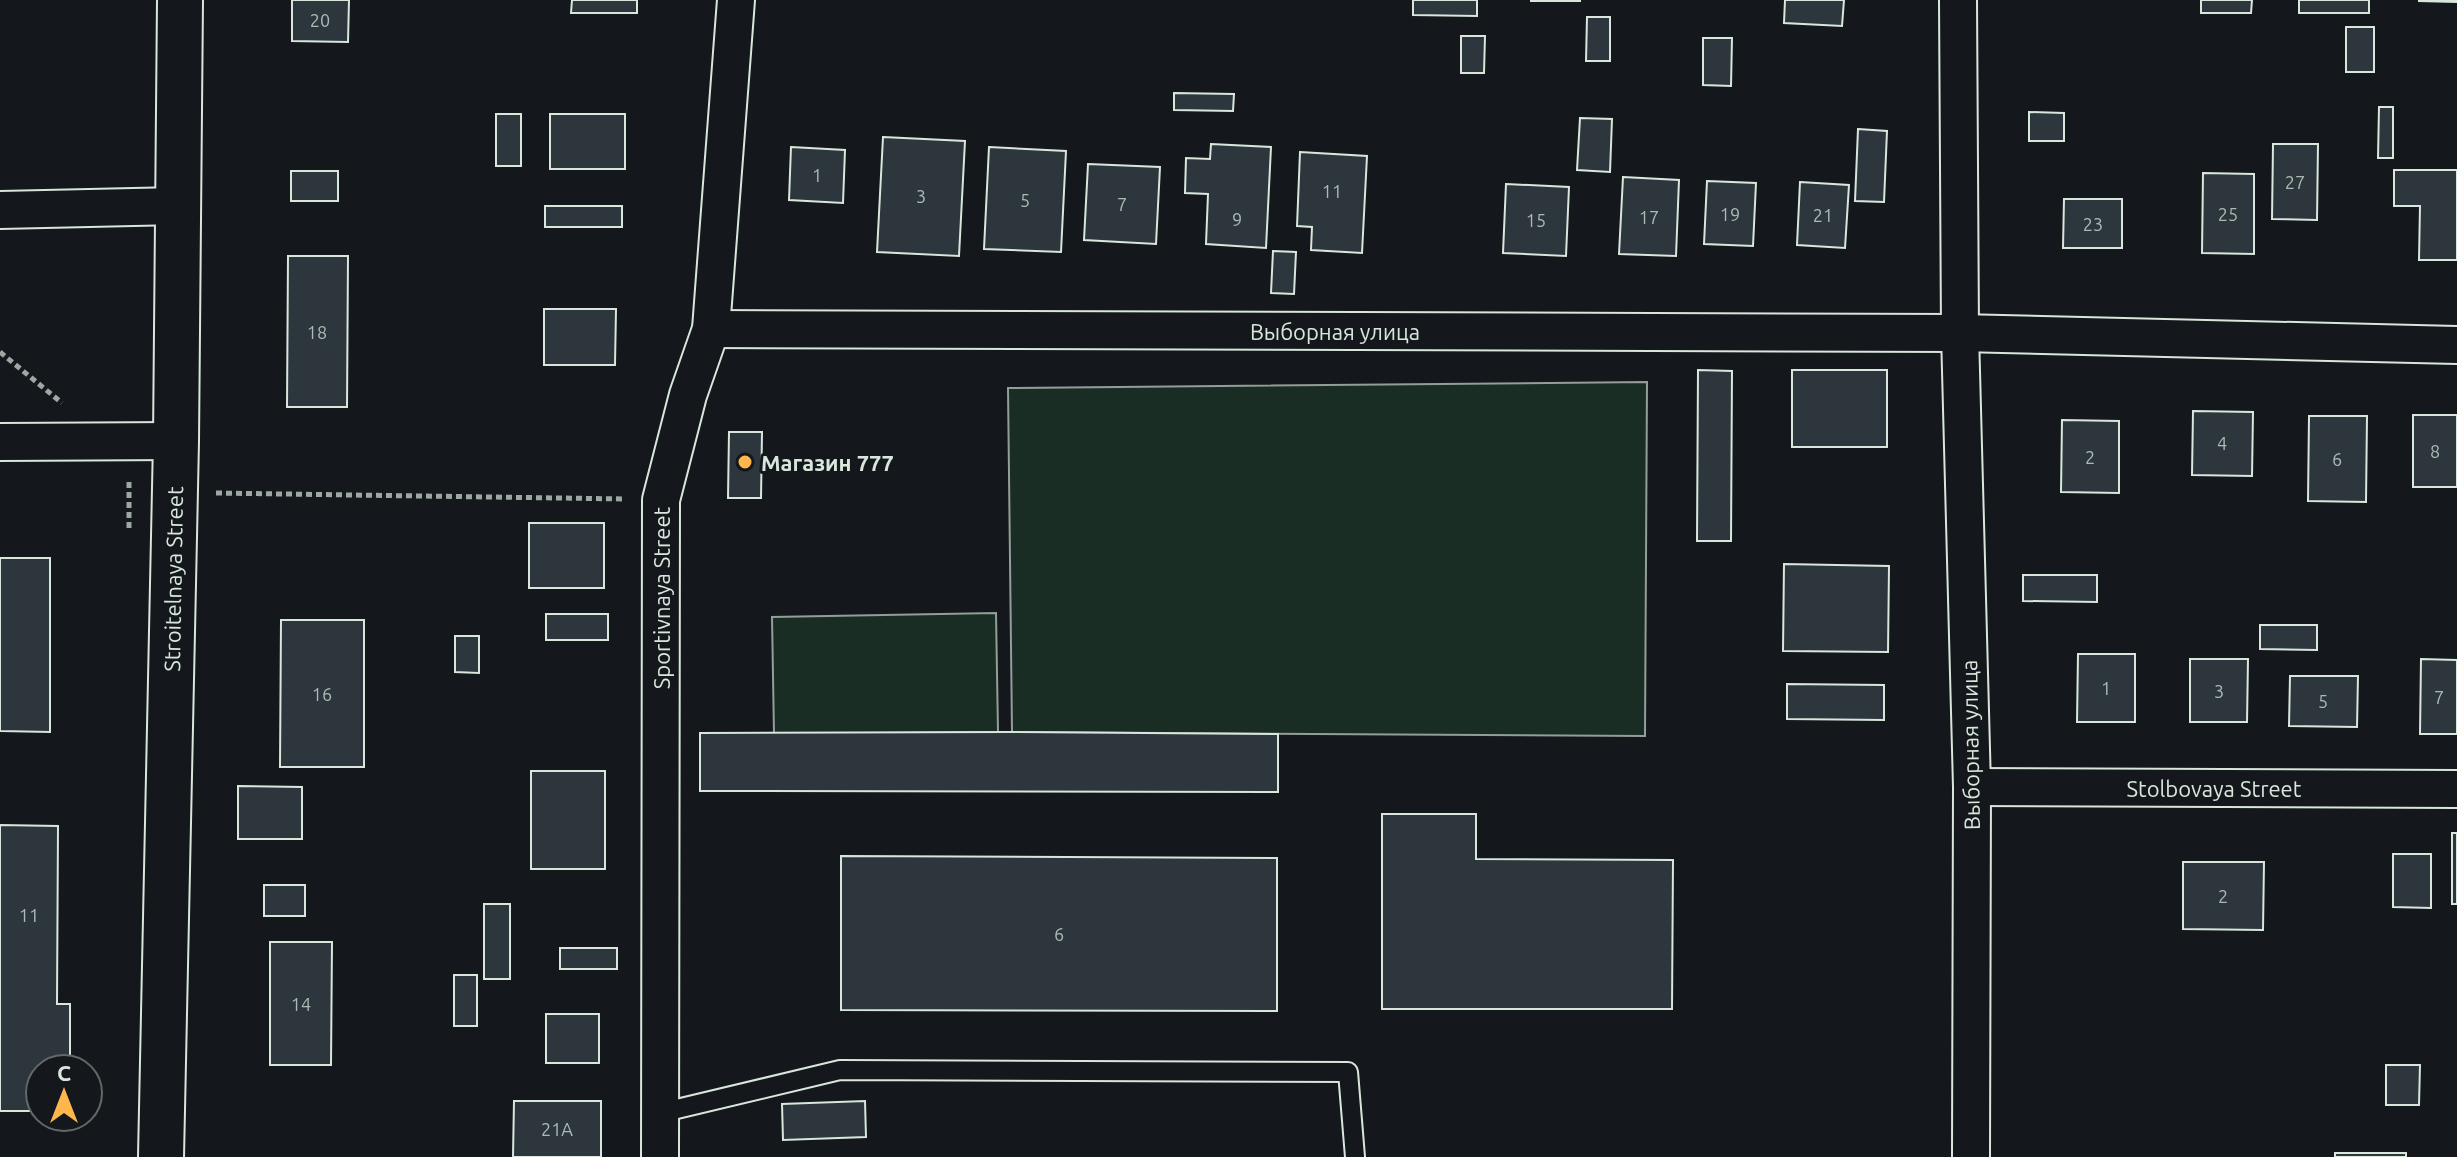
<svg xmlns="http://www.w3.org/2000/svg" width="2457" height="1157" viewBox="0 0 2457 1157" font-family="Ubuntu,sans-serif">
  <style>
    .green { fill: #1a2d24; stroke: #939e99; stroke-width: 2 }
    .building { fill: #2c363c; stroke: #d8e6dc; stroke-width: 2 }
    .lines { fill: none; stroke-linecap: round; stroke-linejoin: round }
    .service-casing { stroke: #d8e6dc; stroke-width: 22 }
    .minor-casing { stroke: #d8e6dc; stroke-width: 40 }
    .tertiary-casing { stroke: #d8e6dc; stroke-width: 48 }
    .path { stroke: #9da8a2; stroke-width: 5; stroke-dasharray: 6 4; stroke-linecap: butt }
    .service { stroke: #14181c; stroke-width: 18 }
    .minor { stroke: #14181c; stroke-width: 36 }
    .tertiary { stroke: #14181c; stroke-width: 44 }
    .poi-dot { fill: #ffb74d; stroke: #14181c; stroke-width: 3 }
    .labels { text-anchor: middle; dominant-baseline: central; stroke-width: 6; stroke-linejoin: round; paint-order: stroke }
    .number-label { font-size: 18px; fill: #adbab4 }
    .street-label { font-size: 22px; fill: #d8e6dc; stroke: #14181c }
    .poi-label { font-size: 22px; font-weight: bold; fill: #d8e6dc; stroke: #14181c; text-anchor: start }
  </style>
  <rect width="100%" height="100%" fill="#14181c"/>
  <g class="green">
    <path d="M 1647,382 L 1645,736 L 1012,732 L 1008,388 Z"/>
    <path d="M 996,613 L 998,732 L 774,734 L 772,617 Z"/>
  </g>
  <g class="building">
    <path d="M 292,0 L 349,0 L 348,42 L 292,41 Z"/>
    <path d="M 572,0 L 637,0 L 637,13 L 571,13 Z"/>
    <path d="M 1413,0 L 1477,0 L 1477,16 L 1413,15 Z"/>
    <rect x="1531" y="0" width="49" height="1"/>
    <path d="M 1785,0 L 1844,0 L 1842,26 L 1784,23 Z"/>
    <path d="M 2201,0 L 2252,0 L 2251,13 L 2201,13 Z"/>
    <rect x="2299" y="0" width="70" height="13"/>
    <path d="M 2419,0 L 2457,0 L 2457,2 L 2419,1 Z"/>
    <path d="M 1587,17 L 1610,17 L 1610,61 L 1586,61 Z"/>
    <rect x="2346" y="27" width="28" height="45"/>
    <path d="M 1461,36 L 1485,36 L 1484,73 L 1461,73 Z"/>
    <path d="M 1703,38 L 1732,38 L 1731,86 L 1703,85 Z"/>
    <path d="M 1174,93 L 1234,94 L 1233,111 L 1174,110 Z"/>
    <path d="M 2379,107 L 2393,107 L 2393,158 L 2378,158 Z"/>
    <path d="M 2029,112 L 2064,113 L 2064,141 L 2029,141 Z"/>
    <rect x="496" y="114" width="25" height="52"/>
    <rect x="550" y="114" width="75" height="55"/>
    <path d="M 1580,118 L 1612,119 L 1610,172 L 1577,170 Z"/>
    <path d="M 1858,129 L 1887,131 L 1884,202 L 1855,201 Z"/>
    <path d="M 883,137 L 965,141 L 959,256 L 877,252 Z"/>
    <path d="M 1211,144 L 1271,147 L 1266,248 L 1206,244 L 1208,194 L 1185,193 L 1186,158 L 1210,159 Z"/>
    <path d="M 2273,144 L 2318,144 L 2317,220 L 2272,219 Z"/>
    <path d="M 791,147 L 845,150 L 843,203 L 789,200 Z"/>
    <path d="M 989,147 L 1066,151 L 1061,252 L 984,249 Z"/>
    <path d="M 1300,152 L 1367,156 L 1362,253 L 1311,250 L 1312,227 L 1297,226 Z"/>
    <path d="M 1088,164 L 1160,167 L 1156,244 L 1084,240 Z"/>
    <path d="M 2394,170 L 2457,170 L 2457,260 L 2419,260 L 2420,206 L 2394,206 Z"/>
    <rect x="291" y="171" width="47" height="30"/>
    <path d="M 2203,173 L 2254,174 L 2254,254 L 2202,253 Z"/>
    <path d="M 1623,177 L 1679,180 L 1676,256 L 1619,254 Z"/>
    <path d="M 1707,181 L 1756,183 L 1753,246 L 1704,244 Z"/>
    <path d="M 1800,182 L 1849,185 L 1845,248 L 1797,245 Z"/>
    <path d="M 1506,184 L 1569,187 L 1566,256 L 1503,253 Z"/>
    <path d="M 2064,199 L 2122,199 L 2122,248 L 2063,248 Z"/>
    <rect x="545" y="206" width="77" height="21"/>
    <path d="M 1273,251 L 1296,252 L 1294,294 L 1271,293 Z"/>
    <path d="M 288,256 L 348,256 L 347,407 L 287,407 Z"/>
    <path d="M 544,309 L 616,309 L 615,365 L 544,365 Z"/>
    <path d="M 1698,370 L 1732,371 L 1731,541 L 1697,541 Z"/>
    <rect x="1792" y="370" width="95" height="77"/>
    <path d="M 2193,411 L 2253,412 L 2252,476 L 2192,475 Z"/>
    <rect x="2413" y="415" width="44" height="72"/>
    <path d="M 2309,416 L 2367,416 L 2366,502 L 2308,501 Z"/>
    <path d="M 2062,420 L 2119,421 L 2119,493 L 2061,492 Z"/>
    <path d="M 729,432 L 762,432 L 761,498 L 728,498 Z"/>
    <rect x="529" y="523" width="75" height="65"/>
    <path d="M 0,558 L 50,558 L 50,732 L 0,731 Z"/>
    <path d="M 1784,564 L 1889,566 L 1888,652 L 1783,651 Z"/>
    <path d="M 2023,575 L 2097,575 L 2097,602 L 2023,601 Z"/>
    <rect x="546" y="614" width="62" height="26"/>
    <path d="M 281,620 L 364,620 L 364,767 L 280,767 Z"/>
    <path d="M 2260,625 L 2317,625 L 2317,650 L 2260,649 Z"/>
    <path d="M 455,636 L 479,636 L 479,673 L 455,672 Z"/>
    <path d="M 2078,654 L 2135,654 L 2135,722 L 2077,722 Z"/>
    <path d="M 2190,659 L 2248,659 L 2247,722 L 2190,722 Z"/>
    <path d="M 2421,659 L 2457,660 L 2457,734 L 2420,734 Z"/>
    <path d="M 2290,676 L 2358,676 L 2357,727 L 2289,726 Z"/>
    <path d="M 1787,684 L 1884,685 L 1884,720 L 1787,719 Z"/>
    <path d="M 1012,732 L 1278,734 L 1278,792 L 700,791 L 700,733 Z"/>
    <rect x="531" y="771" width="74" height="98"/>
    <path d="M 238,786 L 302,787 L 302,839 L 238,839 Z"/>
    <path d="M 1382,814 L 1476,814 L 1476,859 L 1673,860 L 1672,1009 L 1382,1009 Z"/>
    <path d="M 0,825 L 58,826 L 57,1004 L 70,1004 L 70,1069 L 40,1069 L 40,1111 L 0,1111 Z"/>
    <rect x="2452" y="833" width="5" height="71"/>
    <path d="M 2393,854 L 2431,854 L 2431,908 L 2393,907 Z"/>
    <path d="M 841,856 L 1277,858 L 1277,1011 L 841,1010 Z"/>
    <path d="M 2183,862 L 2264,862 L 2263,930 L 2183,929 Z"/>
    <rect x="264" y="885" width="41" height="31"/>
    <rect x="484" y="904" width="26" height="75"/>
    <path d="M 270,942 L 332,942 L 331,1065 L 270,1065 Z"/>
    <rect x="560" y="948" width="57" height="21"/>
    <rect x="454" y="975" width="23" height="51"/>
    <rect x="546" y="1014" width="53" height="49"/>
    <path d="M 2386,1065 L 2420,1065 L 2419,1105 L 2386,1105 Z"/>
    <path d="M 514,1101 L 601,1101 L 601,1157 L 513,1157 Z"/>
    <path d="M 865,1101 L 866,1137 L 783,1140 L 782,1104 Z"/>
    <rect x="2335" y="1153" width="71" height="4"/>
  </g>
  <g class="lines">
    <g class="service-casing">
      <path id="service" d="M 660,1113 L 840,1070 L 1348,1072 L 1355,1157"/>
    </g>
    <g class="minor-casing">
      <g id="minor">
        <path d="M 1958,0 L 1960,333 L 1972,787 L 1971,1157"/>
        <path d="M 0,210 L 178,206"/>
        <path d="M 711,329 L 1960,333 L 2457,345"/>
        <path d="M 0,442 L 176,441"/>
        <path d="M 1972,787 L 2457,789"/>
        <path d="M 660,1157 L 661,500 L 688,395 L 711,329 L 736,0"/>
      </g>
    </g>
    <g class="tertiary-casing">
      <path id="tertiary" d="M 161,1157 L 176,441 L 180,0"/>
    </g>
    <g class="path">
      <path d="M 0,352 L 62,403"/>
      <path d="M 216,493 L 626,499"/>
      <path d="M 129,528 L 129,478"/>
    </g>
    <use href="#service" class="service"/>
    <use href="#minor" class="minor"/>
    <use href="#tertiary" class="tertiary"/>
  </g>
  <circle class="poi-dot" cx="745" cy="462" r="8"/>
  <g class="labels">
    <g class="number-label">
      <text x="320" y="20">20</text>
      <text x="817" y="175">1</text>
      <text x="2295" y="182">27</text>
      <text x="1332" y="191">11</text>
      <text x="921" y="196">3</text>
      <text x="1025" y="200">5</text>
      <text x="1122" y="204">7</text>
      <text x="1730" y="214">19</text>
      <text x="2228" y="214">25</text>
      <text x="1823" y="215">21</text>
      <text x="1649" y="217">17</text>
      <text x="1237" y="219">9</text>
      <text x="1536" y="220">15</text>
      <text x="2093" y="224">23</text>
      <text x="317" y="332">18</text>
      <text x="2222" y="443">4</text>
      <text x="2435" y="451">8</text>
      <text x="2090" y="457">2</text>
      <text x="2337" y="459">6</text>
      <text x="2106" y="688">1</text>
      <text x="2219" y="691">3</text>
      <text x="322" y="694">16</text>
      <text x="2439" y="697">7</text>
      <text x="2323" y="701">5</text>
      <text x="2223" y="896">2</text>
      <text x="29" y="915">11</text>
      <text x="1059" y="934">6</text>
      <text x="301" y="1004">14</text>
      <text x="557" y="1129">21А</text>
    </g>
    <g class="street-label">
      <text x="1335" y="331">Выборная улица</text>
      <text transform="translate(173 579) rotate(-89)">Stroitelnaya Street</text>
      <text transform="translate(661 598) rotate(-90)">Sportivnaya Street</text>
      <text transform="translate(1970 745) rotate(-91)">Выборная улица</text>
      <text x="2214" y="788">Stolbovaya Street</text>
    </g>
    <g class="poi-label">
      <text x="761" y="462">Магазин 777</text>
    </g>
  </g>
  <g transform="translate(64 1093)"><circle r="38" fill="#14181c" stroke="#626a69" stroke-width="2"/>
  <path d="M0-6L14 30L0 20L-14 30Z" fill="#ffb74d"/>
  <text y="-12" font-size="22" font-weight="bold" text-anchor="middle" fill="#d8e6dc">С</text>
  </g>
</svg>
